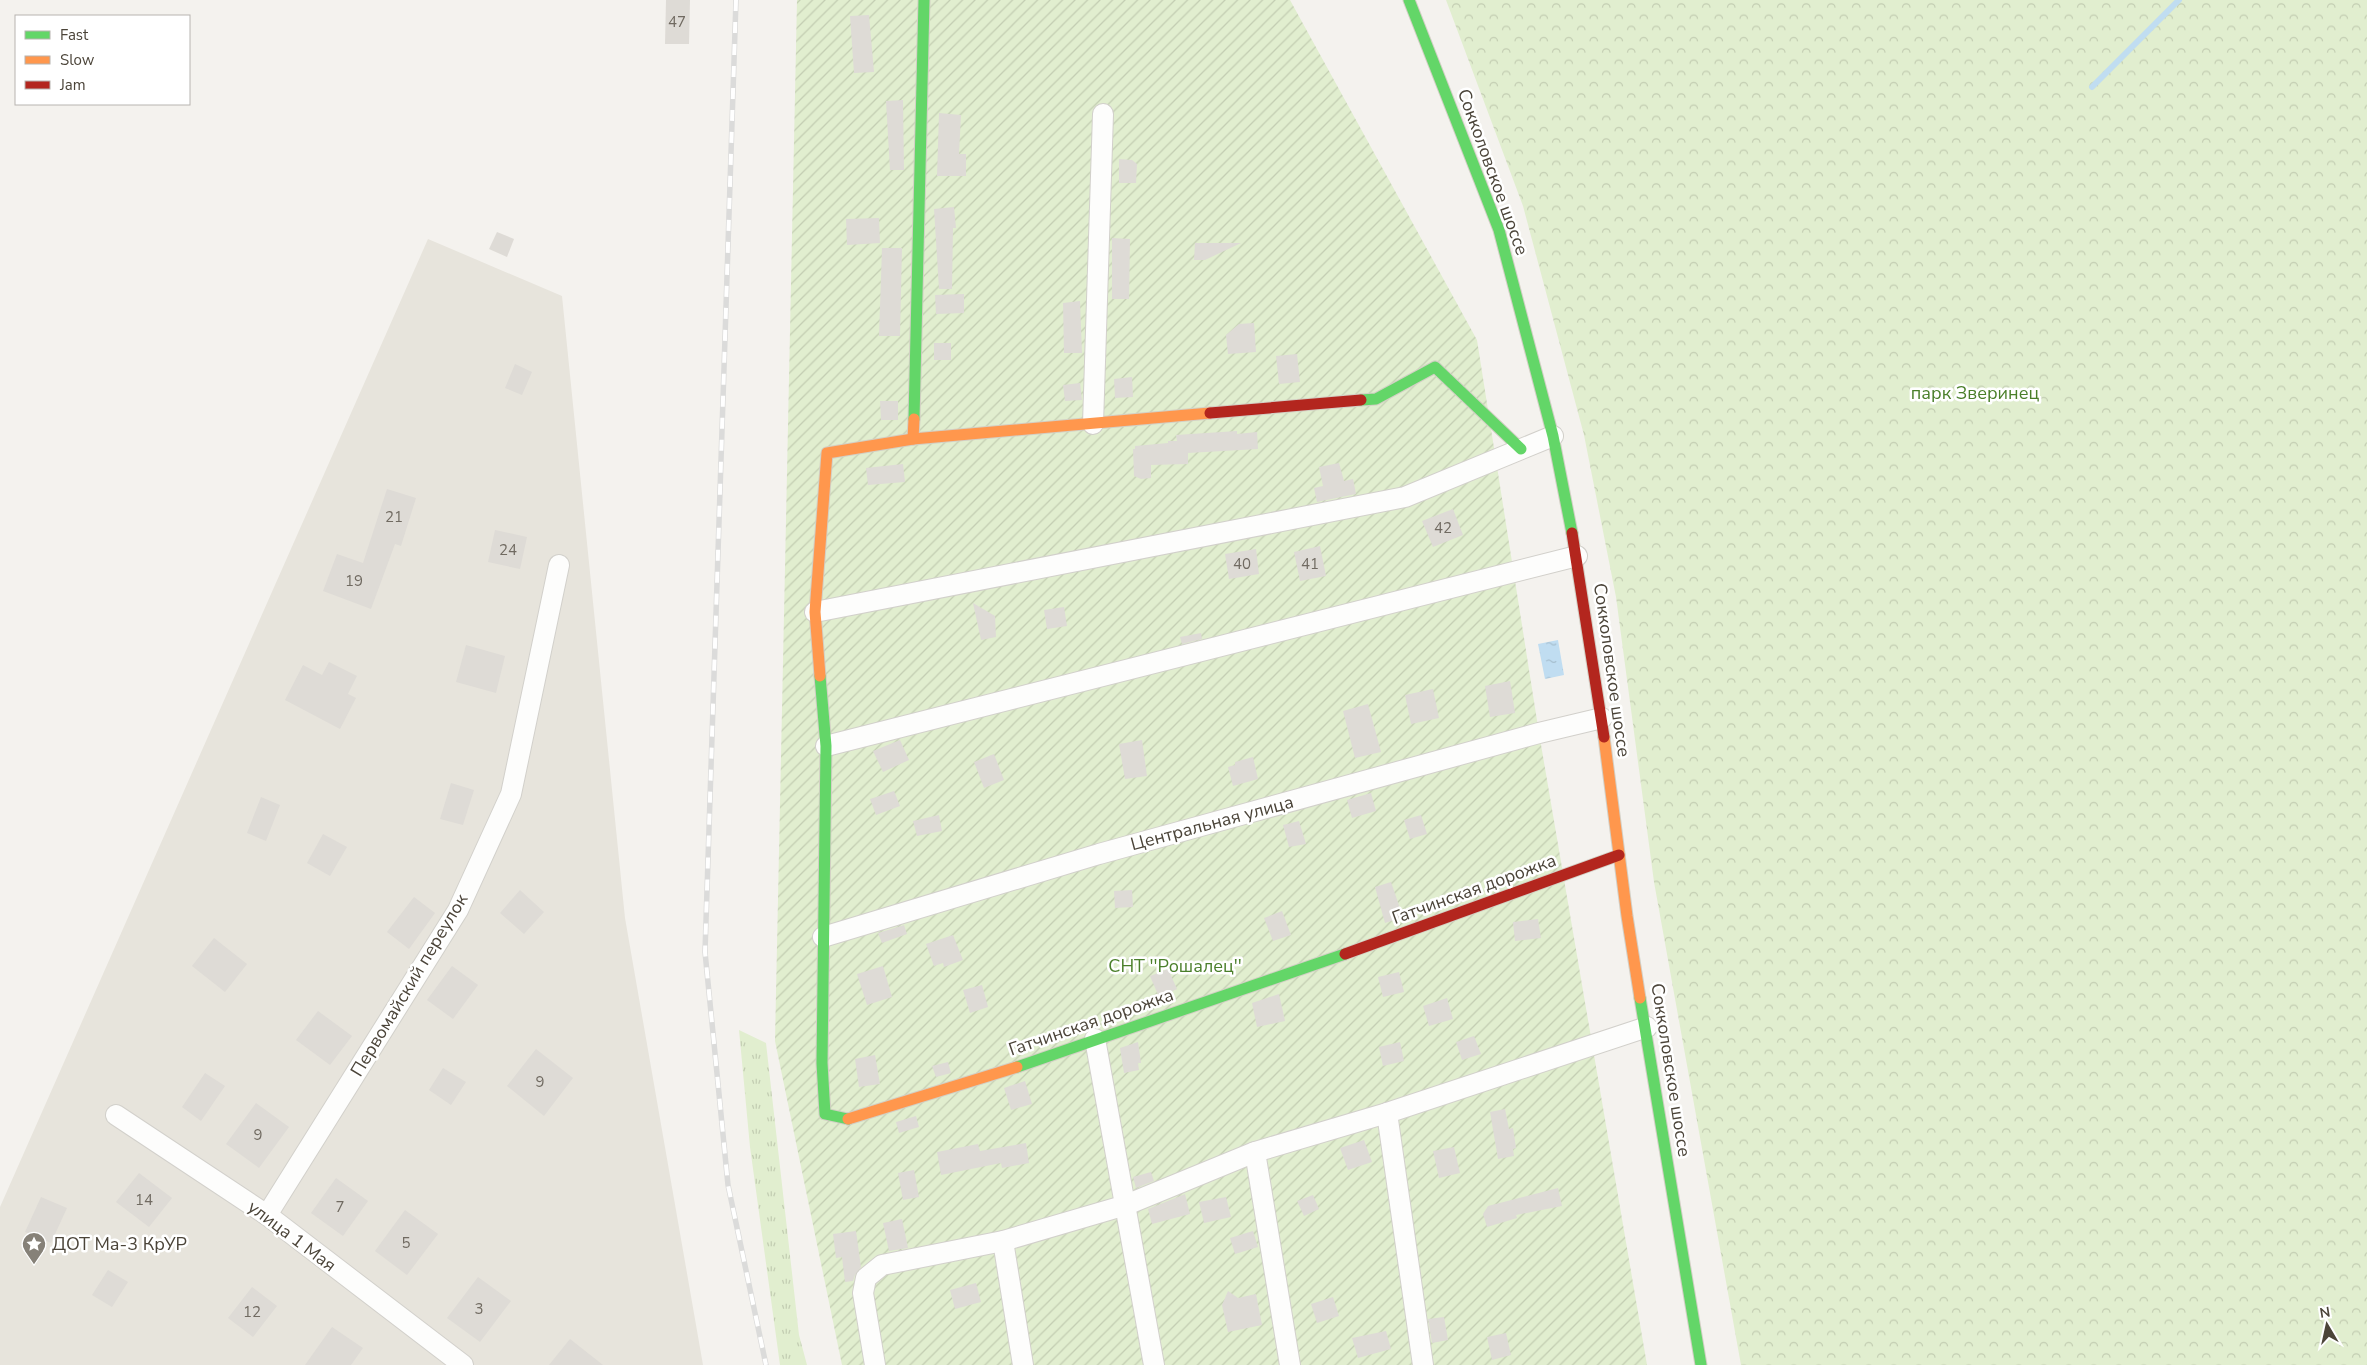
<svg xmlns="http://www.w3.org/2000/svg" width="2367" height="1365" viewBox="0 0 2367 1365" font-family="'Nunito Sans',sans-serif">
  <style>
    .residential { fill: #e7e4dc }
    .grass { fill: url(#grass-tufts) }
    .park { fill: url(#park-crowns) }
    .garden { fill: url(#garden-furrows) }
    .water { fill: url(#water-ripples) }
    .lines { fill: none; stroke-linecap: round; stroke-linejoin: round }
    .stream { stroke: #c0ddf1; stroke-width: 6 }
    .building { fill: #dedbd6 }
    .street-casing { stroke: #d2d0cb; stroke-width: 22 }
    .fast-casing { stroke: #d3cfc5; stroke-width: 13 }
    .slow-casing { stroke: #d3cfc5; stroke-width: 13 }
    .jam-casing { stroke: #d3cfc5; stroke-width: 13 }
    .street { stroke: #fdfdfc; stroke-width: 20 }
    .fast { stroke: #63d668; stroke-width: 11 }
    .slow { stroke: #ff974d; stroke-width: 11 }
    .jam { stroke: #b3261e; stroke-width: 11 }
    .rail-casing { stroke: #dbdbda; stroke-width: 5.5 }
    .rail { stroke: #fff; stroke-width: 4; stroke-dasharray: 11; stroke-linecap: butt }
    .labels { text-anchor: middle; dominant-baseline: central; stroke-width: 5; stroke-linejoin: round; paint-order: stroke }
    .number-label { font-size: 15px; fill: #706a61 }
    .street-label { font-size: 18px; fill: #4b4439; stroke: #fff }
    .park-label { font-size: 18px; fill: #4a7f2a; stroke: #fff }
    .poi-label { font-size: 18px; fill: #4b4439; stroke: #fff; text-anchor: start }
  </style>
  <defs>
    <pattern id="grass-tufts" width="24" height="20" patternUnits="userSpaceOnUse" patternTransform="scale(1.25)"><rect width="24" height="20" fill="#e1eecf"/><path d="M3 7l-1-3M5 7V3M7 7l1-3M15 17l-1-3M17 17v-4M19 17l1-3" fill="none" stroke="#c3cdb2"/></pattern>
    <pattern id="park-crowns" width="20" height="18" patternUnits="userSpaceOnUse" patternTransform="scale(1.25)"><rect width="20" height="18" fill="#e1eecf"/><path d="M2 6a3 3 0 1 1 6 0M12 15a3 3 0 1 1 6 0" fill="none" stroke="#c3cdb2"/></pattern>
    <pattern id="garden-furrows" width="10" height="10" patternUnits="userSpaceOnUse" patternTransform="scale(1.25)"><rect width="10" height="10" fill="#e1eecf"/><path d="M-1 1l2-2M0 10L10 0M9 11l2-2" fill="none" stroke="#c3cdb2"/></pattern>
    <pattern id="water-ripples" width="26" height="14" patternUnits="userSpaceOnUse" patternTransform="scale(1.25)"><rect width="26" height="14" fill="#c0ddf1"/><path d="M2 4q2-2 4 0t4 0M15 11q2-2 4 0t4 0" fill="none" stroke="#a6bfcf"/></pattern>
  </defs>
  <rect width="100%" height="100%" fill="#f4f2ee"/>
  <path class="residential" d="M 428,239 L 562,296 L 625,918 L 703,1365 L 0,1365 L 0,1207 Z"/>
  <path class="grass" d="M 739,1030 L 766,1043 L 799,1335 L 807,1365 L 780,1365 L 750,1147 Z"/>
  <path class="park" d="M 1446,0 L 2367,0 L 2367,1365 L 1741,1365 L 1654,882 L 1616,597 L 1584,435 L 1523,206 Z"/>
  <path class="garden" d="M 797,0 L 1290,0 L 1477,340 L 1539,733 L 1647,1365 L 842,1365 L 775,1041 Z"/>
  <path class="water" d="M 1558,640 L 1564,675 L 1545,679 L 1538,644 Z"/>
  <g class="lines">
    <path class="stream" d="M 2092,87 L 2179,0"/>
  </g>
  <g class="building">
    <path d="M 666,0 L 690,0 L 689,44 L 665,44 Z"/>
    <path d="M 869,15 L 874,72 L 854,73 L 850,16 Z"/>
    <path d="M 903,100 L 904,170 L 890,170 L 886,101 Z"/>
    <path d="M 939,113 L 961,115 L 959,154 L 966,154 L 966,176 L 937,176 Z"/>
    <path d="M 1119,159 L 1132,160 L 1137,164 L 1136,183 L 1119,183 Z"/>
    <path d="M 954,207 L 956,228 L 953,228 L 952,289 L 939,289 L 934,209 Z"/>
    <path d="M 879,218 L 880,243 L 847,245 L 846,219 Z"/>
    <path d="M 497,232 L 514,239 L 507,257 L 489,249 Z"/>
    <path d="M 1112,238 L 1130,239 L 1129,299 L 1112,299 Z"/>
    <path d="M 1195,243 L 1241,243 L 1205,260 L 1194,260 Z"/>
    <path d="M 882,248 L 902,248 L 900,336 L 879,336 Z"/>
    <path d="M 964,294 L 964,313 L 936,314 L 935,295 Z"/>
    <path d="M 1080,301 L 1082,353 L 1064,353 L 1063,303 Z"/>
    <path d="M 1254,323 L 1256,352 L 1228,354 L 1226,335 L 1239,324 Z"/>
    <rect x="934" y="343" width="17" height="17"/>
    <path d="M 1297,354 L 1300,382 L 1279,384 L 1276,356 Z"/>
    <path d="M 515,364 L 532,372 L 522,395 L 505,388 Z"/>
    <path d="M 1132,377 L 1133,397 L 1115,398 L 1114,379 Z"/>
    <path d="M 1080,383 L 1082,400 L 1065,401 L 1063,385 Z"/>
    <path d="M 880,401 L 898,401 L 898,420 L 881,420 Z"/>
    <path d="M 1237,431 L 1237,434 L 1257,432 L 1258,449 L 1188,453 L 1188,464 L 1151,465 L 1151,478 L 1141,479 L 1134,476 L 1133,449 L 1135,449 L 1135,446 L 1168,443 L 1168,441 L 1177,441 L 1176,435 Z"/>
    <path d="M 1339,463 L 1344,481 L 1353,479 L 1356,494 L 1317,502 L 1314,488 L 1323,486 L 1319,467 Z"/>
    <path d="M 903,464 L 905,482 L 868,485 L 866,468 Z"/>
    <path d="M 387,489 L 416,498 L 401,546 L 395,544 L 371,609 L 323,591 L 337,554 L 363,563 Z"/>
    <path d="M 1453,509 L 1463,535 L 1433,547 L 1422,521 Z"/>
    <path d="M 495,530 L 527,537 L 520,569 L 488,562 Z"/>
    <path d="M 1320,546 L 1326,576 L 1300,581 L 1294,552 Z"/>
    <path d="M 1256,549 L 1259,574 L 1229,579 L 1225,554 Z"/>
    <path d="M 973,603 L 995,616 L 996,637 L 981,640 Z"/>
    <path d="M 1064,607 L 1067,626 L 1047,629 L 1044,610 Z"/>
    <path d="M 1201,633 L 1202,639 L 1182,644 L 1180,637 Z"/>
    <path d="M 466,645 L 505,656 L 496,693 L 456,682 Z"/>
    <path d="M 329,662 L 357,676 L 348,694 L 356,698 L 340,729 L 285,700 L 303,665 L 322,675 Z"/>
    <path d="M 1510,681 L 1515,713 L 1490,717 L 1485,686 Z"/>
    <path d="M 1433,689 L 1439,718 L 1411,724 L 1405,695 Z"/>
    <path d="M 1368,704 L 1381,752 L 1355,758 L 1343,711 Z"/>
    <path d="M 900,740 L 909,760 L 883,772 L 873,751 Z"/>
    <path d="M 1142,740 L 1147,776 L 1125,779 L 1119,744 Z"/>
    <path d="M 994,754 L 1004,780 L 984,788 L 974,762 Z"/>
    <path d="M 1253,757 L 1258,779 L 1233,786 L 1228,767 L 1235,765 L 1235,762 Z"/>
    <path d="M 451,783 L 474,790 L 463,825 L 440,819 Z"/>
    <path d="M 894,791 L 900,806 L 876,815 L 870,799 Z"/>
    <path d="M 1371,793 L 1376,811 L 1352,818 L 1347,800 Z"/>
    <path d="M 261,797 L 280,805 L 266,841 L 247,833 Z"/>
    <path d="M 939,815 L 942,831 L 917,836 L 913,821 Z"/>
    <path d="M 1421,815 L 1427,834 L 1410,839 L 1404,820 Z"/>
    <path d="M 1299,821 L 1306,844 L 1289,847 L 1283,825 Z"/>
    <path d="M 323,834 L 347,847 L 330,876 L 307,863 Z"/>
    <path d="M 1391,882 L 1403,917 L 1385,923 L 1375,887 Z"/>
    <path d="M 520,890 L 544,912 L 524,934 L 500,913 Z"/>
    <path d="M 1132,890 L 1133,907 L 1115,908 L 1114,891 Z"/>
    <path d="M 414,897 L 435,913 L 409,949 L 387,932 Z"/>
    <path d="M 1282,911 L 1291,935 L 1273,941 L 1264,918 Z"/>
    <path d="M 1538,919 L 1541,938 L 1515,941 L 1513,922 Z"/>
    <path d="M 904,925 L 907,934 L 882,943 L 878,933 Z"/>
    <path d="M 953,935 L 963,960 L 944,967 L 943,963 L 934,966 L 926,944 Z"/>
    <path d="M 214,938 L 247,964 L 225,992 L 192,966 Z"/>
    <path d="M 452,966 L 478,985 L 453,1019 L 427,1000 Z"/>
    <path d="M 883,966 L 892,997 L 867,1005 L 857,974 Z"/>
    <path d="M 1168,969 L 1177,989 L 1159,997 L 1150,976 Z"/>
    <path d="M 1399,972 L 1404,992 L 1383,997 L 1378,977 Z"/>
    <path d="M 982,985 L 988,1007 L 970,1013 L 963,990 Z"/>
    <path d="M 1279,994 L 1285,1021 L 1257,1027 L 1252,1003 Z"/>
    <path d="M 1447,998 L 1453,1019 L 1429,1026 L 1423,1006 Z"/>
    <path d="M 318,1011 L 352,1036 L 330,1065 L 296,1040 Z"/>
    <path d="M 1474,1036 L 1481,1054 L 1462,1060 L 1456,1042 Z"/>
    <path d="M 1138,1042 L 1141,1063 L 1138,1063 L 1139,1070 L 1124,1073 L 1120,1048 Z"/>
    <path d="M 1400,1042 L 1404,1061 L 1383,1066 L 1379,1047 Z"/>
    <path d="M 536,1049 L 573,1078 L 544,1116 L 507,1086 Z"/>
    <path d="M 875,1055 L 880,1084 L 859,1087 L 855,1059 Z"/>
    <path d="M 948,1062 L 951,1073 L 936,1077 L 932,1066 Z"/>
    <path d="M 443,1068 L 466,1082 L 451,1105 L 429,1090 Z"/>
    <path d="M 205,1073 L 225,1086 L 201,1121 L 182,1107 Z"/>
    <path d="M 1025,1081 L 1032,1104 L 1011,1110 L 1004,1088 Z"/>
    <path d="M 256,1103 L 289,1127 L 259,1168 L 226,1144 Z"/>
    <path d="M 1505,1109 L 1509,1129 L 1513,1128 L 1516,1148 L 1513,1149 L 1514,1156 L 1498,1159 L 1490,1112 Z"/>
    <path d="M 916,1116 L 919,1127 L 899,1133 L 896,1122 Z"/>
    <path d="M 1364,1140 L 1372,1162 L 1348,1170 L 1340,1148 Z"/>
    <path d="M 1026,1143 L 1029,1163 L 1002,1168 L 1001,1163 L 941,1175 L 937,1152 L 978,1144 L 980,1151 Z"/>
    <path d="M 1454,1147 L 1460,1173 L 1439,1178 L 1433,1151 Z"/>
    <path d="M 914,1170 L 919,1197 L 903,1200 L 898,1173 Z"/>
    <path d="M 1151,1172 L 1154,1181 L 1136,1188 L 1133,1177 Z"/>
    <path d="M 139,1173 L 172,1198 L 149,1227 L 116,1202 Z"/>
    <path d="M 336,1178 L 368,1201 L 343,1236 L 311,1213 Z"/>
    <path d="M 1558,1188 L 1562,1206 L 1516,1215 L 1517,1218 L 1487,1227 L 1483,1214 L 1488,1206 Z"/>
    <path d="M 1185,1194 L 1190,1214 L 1152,1224 L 1148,1209 Z"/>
    <path d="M 1313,1195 L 1319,1209 L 1304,1216 L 1297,1201 Z"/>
    <path d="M 41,1197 L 67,1208 L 51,1243 L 25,1232 Z"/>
    <path d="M 1226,1197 L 1231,1217 L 1204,1223 L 1199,1202 Z"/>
    <path d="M 405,1210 L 438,1234 L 407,1275 L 375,1251 Z"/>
    <path d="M 902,1219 L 908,1248 L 889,1251 L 883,1223 Z"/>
    <path d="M 856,1231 L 861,1267 L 855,1275 L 853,1281 L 845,1282 L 842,1257 L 836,1258 L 833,1234 Z"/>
    <path d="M 1253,1231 L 1258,1247 L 1235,1254 L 1230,1238 Z"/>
    <path d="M 108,1270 L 128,1282 L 112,1307 L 92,1295 Z"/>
    <path d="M 478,1277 L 511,1301 L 480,1342 L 447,1318 Z"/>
    <path d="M 976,1283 L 981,1302 L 955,1309 L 950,1290 Z"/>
    <path d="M 252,1287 L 277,1306 L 253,1337 L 228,1318 Z"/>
    <path d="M 1228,1291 L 1238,1298 L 1256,1294 L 1262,1325 L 1228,1332 L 1222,1305 Z"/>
    <path d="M 1333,1297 L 1339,1316 L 1317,1323 L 1311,1304 Z"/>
    <path d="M 1444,1317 L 1448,1340 L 1432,1343 L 1428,1319 Z"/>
    <path d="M 332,1327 L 363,1348 L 351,1365 L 305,1365 Z"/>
    <path d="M 1386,1331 L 1391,1349 L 1358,1358 L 1352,1338 Z"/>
    <path d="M 1506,1333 L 1511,1355 L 1492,1360 L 1487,1337 Z"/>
    <path d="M 570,1339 L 603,1365 L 549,1365 Z"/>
  </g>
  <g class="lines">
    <g class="street-casing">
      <g id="street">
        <path d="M 1093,424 L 1103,114"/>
        <path d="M 815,612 L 1405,497 L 1553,436"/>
        <path d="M 826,746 L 1577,556"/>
        <path d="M 823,937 L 1099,854 L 1539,733 L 1602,718"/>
        <path d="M 1095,1039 L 1154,1365"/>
        <path d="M 1387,1113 L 1423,1365"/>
        <path d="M 116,1115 L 267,1215 L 463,1365"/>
        <path d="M 1255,1152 L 1290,1365"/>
        <path d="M 267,1215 L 458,910 L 511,794 L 559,565"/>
        <path d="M 1003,1241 L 1023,1365"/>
        <path d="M 875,1365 L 863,1293 L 866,1278 L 882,1265 L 1003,1241 L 1126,1205 L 1255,1152 L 1387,1113 L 1647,1027"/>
      </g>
    </g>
    <g class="fast-casing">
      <g id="fast">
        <path d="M 1409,0 L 1499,230 L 1553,436 L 1572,533"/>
        <path d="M 1361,400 L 1376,399 L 1435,367 L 1521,449"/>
        <path d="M 914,419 L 924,0"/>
        <path d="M 820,676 L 826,746 L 822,1063 L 825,1114 L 848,1119"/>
        <path d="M 1640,998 L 1701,1365"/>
        <path d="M 1017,1067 L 1345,954"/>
      </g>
    </g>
    <g class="slow-casing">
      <g id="slow">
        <path d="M 914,419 L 913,439 L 1210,413"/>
        <path d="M 820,676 L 815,612 L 827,453 L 913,439"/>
        <path d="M 1604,737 L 1627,916 L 1640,998"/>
        <path d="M 848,1119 L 1017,1067"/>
      </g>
    </g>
    <g class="jam-casing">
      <g id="jam">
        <path d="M 1210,413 L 1361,400"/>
        <path d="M 1572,533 L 1604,737"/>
        <path d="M 1345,954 L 1619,855"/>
      </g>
    </g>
    <use href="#street" class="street"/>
    <use href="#fast" class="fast"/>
    <use href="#slow" class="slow"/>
    <use href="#jam" class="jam"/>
    <g class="rail-casing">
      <path id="rail" d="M 736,0 L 705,952 L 728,1185 L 766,1365"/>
    </g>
    <use href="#rail" class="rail"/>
  </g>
  <defs>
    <g id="sight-pin" transform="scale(1.25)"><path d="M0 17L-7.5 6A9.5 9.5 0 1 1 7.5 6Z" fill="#868178" stroke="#fff"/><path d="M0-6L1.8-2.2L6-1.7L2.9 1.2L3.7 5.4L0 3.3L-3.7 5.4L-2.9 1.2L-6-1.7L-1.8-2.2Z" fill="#fff"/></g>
  </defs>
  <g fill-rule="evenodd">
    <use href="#sight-pin" x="34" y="1244"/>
  </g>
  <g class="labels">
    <g class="number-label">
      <text x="677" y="22">47</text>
      <text x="394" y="517">21</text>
      <text x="1443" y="528">42</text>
      <text x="508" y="550">24</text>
      <text x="1242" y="564">40</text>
      <text x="1310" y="564">41</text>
      <text x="354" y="581">19</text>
      <text x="540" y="1082">9</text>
      <text x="258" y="1135">9</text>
      <text x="144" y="1200">14</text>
      <text x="340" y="1207">7</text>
      <text x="406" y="1243">5</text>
      <text x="479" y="1309">3</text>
      <text x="252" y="1312">12</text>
    </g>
    <g class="street-label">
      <text transform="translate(1493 172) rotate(70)">Сокколовское шоссе</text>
      <text transform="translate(1612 670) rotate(82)">Сокколовское шоссе</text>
      <text transform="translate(1212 823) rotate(-15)">Центральная улица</text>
      <text transform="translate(1474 889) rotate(-20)">Гатчинская дорожка</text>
      <text transform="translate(409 985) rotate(-59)">Первомайский переулок</text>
      <text transform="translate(1091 1022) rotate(-19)">Гатчинская дорожка</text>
      <text transform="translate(1671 1070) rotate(81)">Сокколовское шоссе</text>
      <text transform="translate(292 1236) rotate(37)">улица 1 Мая</text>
    </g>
    <g class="park-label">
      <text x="1975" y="393">парк Зверинец</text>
      <text x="1175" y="966">СНТ ''Рошалец''</text>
    </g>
    <g class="poi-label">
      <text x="52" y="1244">ДОТ Ма-3 КрУР</text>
    </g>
  </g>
  <rect x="15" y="15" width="175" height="90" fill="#ffffff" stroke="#b7b4b0"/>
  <rect x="25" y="31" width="25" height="8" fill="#63d668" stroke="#b7b4b0"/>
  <text x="60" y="40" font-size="15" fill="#4b4439">Fast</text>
  <rect x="25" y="56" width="25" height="8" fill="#ff974d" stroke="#b7b4b0"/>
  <text x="60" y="65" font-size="15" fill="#4b4439">Slow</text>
  <rect x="25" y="81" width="25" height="8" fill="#b3261e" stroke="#b7b4b0"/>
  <text x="60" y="90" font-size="15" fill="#4b4439">Jam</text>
  <g transform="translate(2327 1325) rotate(351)" stroke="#ffffff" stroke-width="4" paint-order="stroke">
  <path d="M0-4L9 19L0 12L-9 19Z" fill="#4b4439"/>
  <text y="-8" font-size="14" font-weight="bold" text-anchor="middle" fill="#4b4439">N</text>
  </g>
</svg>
